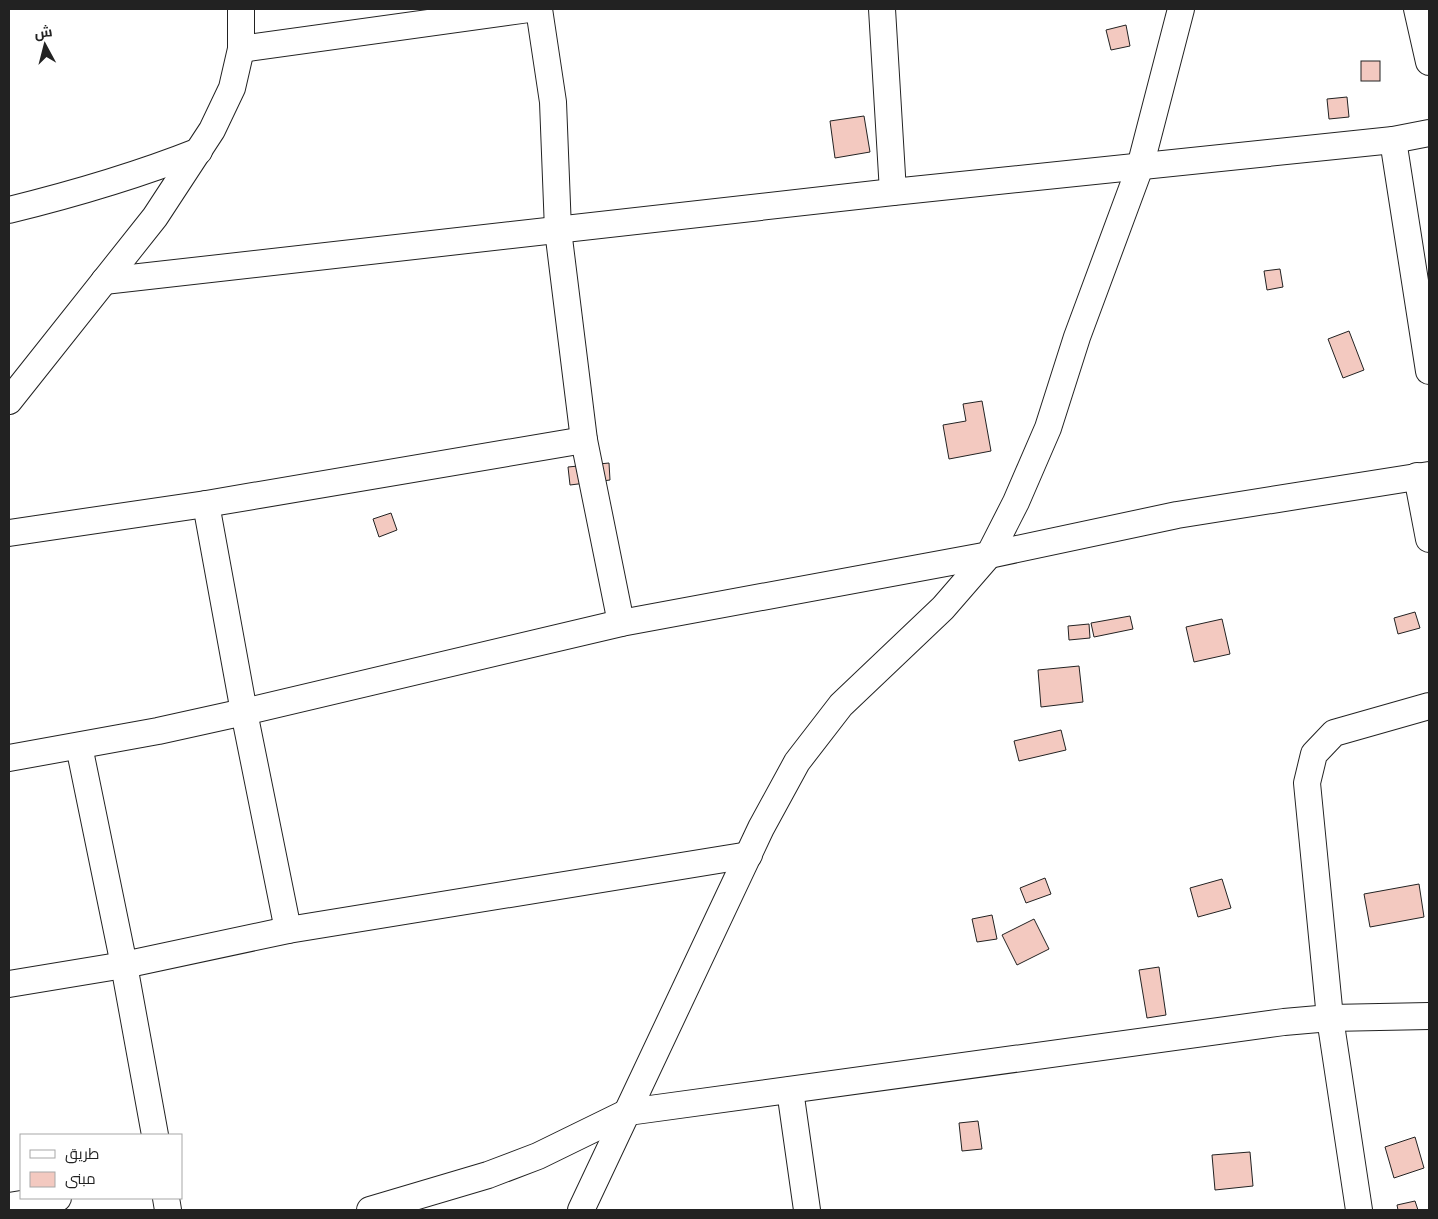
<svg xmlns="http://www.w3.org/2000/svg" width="1438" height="1219" viewBox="0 0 1438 1219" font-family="'Titillium Web',Cairo,sans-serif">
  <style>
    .building { fill: #f3c9c0; stroke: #222 }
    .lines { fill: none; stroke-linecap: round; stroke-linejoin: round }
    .minor-casing { stroke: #222; stroke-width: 28 }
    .minor { stroke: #fff; stroke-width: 26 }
  </style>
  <rect width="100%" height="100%" fill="#fff"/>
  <g class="building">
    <path d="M 1126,25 L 1130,46 L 1111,50 L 1106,30 Z"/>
    <rect x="1361" y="61" width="19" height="20"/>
    <path d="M 1347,97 L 1349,117 L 1329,119 L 1327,99 Z"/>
    <path d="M 864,116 L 870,152 L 835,158 L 830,121 Z"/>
    <path d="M 1280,269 L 1283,287 L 1267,290 L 1264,271 Z"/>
    <path d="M 1349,331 L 1364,370 L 1343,378 L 1328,339 Z"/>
    <path d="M 982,401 L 991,451 L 949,459 L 943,425 L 966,421 L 963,404 Z"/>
    <path d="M 609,463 L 610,480 L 570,485 L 568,467 Z"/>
    <path d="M 391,513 L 397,530 L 379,537 L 373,519 Z"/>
    <path d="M 1415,612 L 1420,628 L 1398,634 L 1394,618 Z"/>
    <path d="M 1130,616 L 1133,629 L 1094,637 L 1091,623 Z"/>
    <path d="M 1222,619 L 1230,654 L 1194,662 L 1186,627 Z"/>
    <path d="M 1089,624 L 1090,638 L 1069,640 L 1068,626 Z"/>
    <path d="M 1079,666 L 1083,702 L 1041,707 L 1038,670 Z"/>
    <path d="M 1061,730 L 1066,750 L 1019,761 L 1014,741 Z"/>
    <path d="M 1045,878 L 1051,894 L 1026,903 L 1020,888 Z"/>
    <path d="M 1222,879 L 1231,908 L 1198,917 L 1190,888 Z"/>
    <path d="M 1419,884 L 1424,917 L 1370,927 L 1364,894 Z"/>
    <path d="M 992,915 L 997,939 L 977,942 L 972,919 Z"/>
    <path d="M 1034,919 L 1049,949 L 1017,965 L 1002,935 Z"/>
    <path d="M 1159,967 L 1166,1015 L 1147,1018 L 1139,970 Z"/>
    <path d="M 978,1121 L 982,1149 L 962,1151 L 959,1123 Z"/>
    <path d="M 1415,1137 L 1424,1168 L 1394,1178 L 1385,1147 Z"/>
    <path d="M 1250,1152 L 1253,1186 L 1215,1190 L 1212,1155 Z"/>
    <path d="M 1415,1201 L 1418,1210 L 1398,1210 L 1397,1205 Z"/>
  </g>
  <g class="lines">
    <g class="minor-casing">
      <g id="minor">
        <path d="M 539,9 L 553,102 L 558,230 L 584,440 L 621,623"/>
        <path d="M 882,9 L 893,192"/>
        <path d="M 1417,9 L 1429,62"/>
        <path d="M 241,49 L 529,9"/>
        <path d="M 1393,140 L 1429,371"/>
        <path d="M 9,210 C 74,194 136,176 199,151"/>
        <path d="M 104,281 L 893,192 L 1393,140 L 1429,133"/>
        <path d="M 9,401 L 155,217 L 212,130 L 232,88 L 241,49 L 241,9"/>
        <path d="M 1417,476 L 1429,539"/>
        <path d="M 206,504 L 244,712 L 288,930"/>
        <path d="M 9,533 L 206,504 L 584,440"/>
        <path d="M 79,746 L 124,965 L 155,1135"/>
        <path d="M 9,758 L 158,731 L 244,712 L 621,623 L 989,555 L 1177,515 L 1429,475"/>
        <path d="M 9,984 L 124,965 L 288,930 L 749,855"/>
        <path d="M 790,1090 L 807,1210"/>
        <path d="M 166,1198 L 168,1210"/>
        <path d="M 9,1206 L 58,1198"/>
        <path d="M 370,1210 L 488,1175 L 538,1156 L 628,1112 L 1284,1022 L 1330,1018 L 1429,1016"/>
        <path d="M 581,1210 L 761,828 L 797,762 L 841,705 L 943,608 L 989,555 L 1016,502 L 1048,428 L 1077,337 L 1140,167 L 1181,9"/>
        <path d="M 1359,1210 L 1330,1018 L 1307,783 L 1314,754 L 1334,733 L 1429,706"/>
      </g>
    </g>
    <use href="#minor" class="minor"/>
  </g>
  <rect width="1438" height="1219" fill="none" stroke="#222222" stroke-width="20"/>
  <rect x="20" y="1134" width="162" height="65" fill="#ffffff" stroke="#a7a7a7"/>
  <rect x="30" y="1150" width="25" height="8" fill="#ffffff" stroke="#a7a7a7"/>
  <text x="65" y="1159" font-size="15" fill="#222222">طريق</text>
  <rect x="30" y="1172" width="25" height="15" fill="#f3c9c0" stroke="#a7a7a7"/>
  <text x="65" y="1184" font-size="15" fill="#222222">مبنى</text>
  <g transform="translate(45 45) rotate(353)" stroke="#ffffff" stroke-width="4" paint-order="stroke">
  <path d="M0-4L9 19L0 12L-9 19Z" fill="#222222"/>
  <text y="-8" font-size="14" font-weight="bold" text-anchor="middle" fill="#222222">ش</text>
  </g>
</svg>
